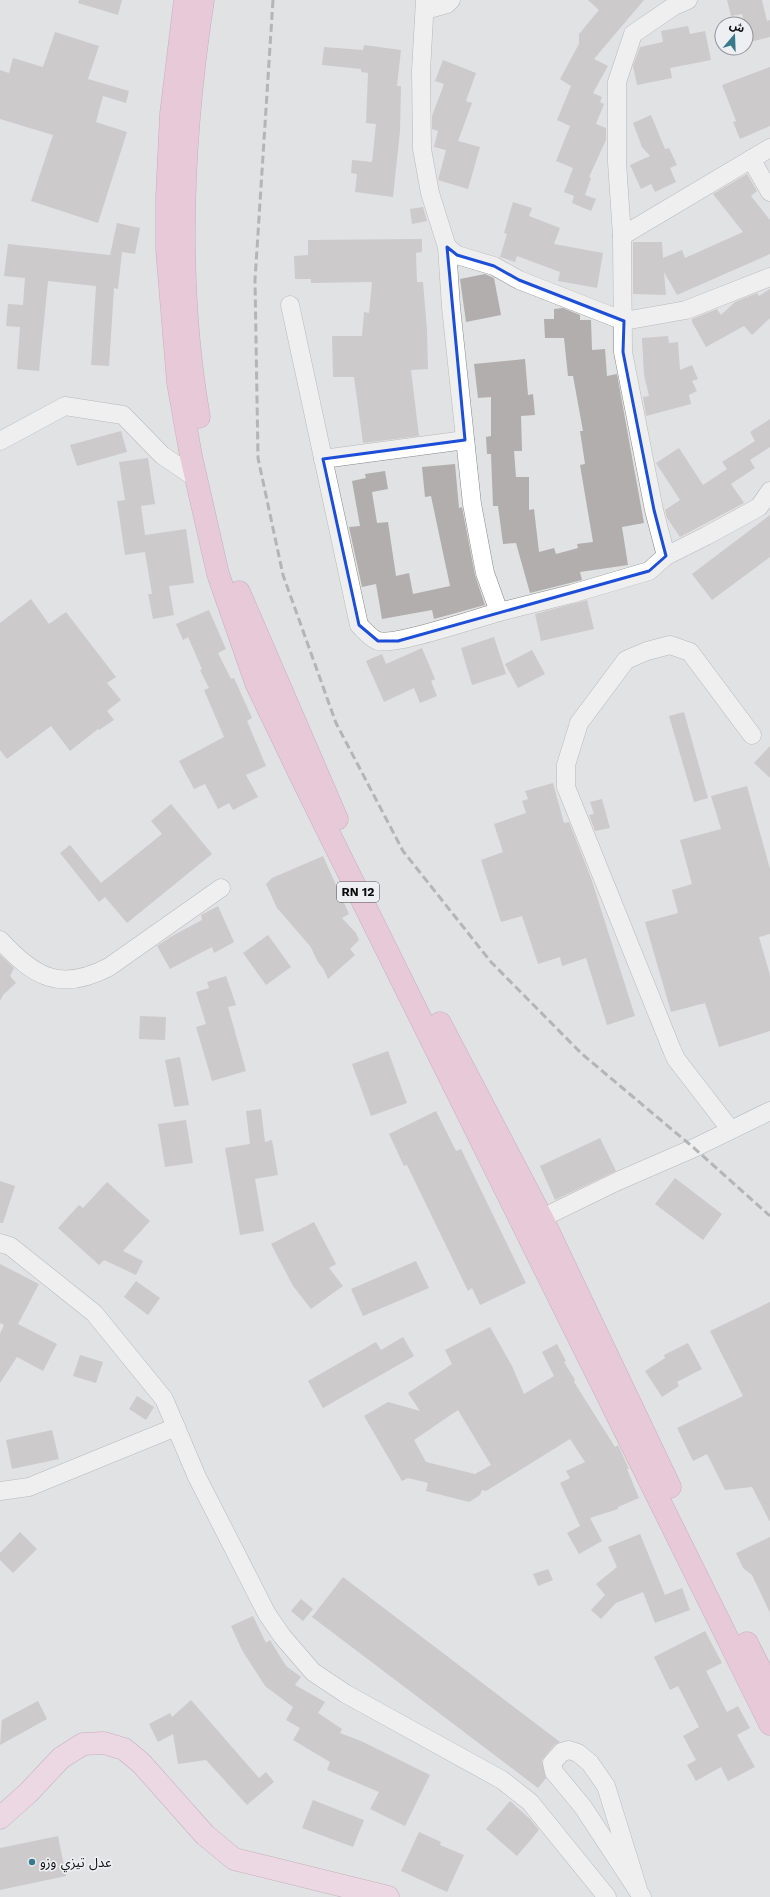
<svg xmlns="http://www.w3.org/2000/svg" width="770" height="1897" viewBox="0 0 770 1897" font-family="'Work Sans','Noto Sans Arabic',sans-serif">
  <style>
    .building { fill: #b1aead; fill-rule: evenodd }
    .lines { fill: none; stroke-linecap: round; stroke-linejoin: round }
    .minor-casing { stroke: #858788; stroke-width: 19 }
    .major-casing { stroke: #a07387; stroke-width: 23 }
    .highway-casing { stroke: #a07387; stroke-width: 23 }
    .minor { stroke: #fff; stroke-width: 18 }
    .major { stroke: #f6ccdf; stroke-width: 22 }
    .highway { stroke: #f0aac9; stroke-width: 22 }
    .rail { stroke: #7f7f81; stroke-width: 3; stroke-dasharray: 8 4; stroke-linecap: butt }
    .marked { fill: none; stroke: #1d4ed8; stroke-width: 3; stroke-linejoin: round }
    .poi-dot { fill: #377a8b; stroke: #eeeff2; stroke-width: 1.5 }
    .labels { text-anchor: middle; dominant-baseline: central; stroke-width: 3.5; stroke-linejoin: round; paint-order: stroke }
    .shield { fill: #eeeff2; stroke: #505052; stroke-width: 1 }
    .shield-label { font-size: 12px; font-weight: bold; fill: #0c0c0d }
    .poi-label { font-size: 13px; fill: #0c0c0d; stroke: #eeeff2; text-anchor: start }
  </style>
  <rect width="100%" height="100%" fill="#e1e2e4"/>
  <g class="building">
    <path d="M 79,0 L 122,0 L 118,15 L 78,3 Z"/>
    <path d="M 588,0 L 644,0 L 594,59 L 608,66 L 593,93 L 602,97 L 600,102 L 604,104 L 596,124 L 606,128 L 606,140 L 589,177 L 591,178 L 585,195 L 596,199 L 591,211 L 572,203 L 574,196 L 564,192 L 573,168 L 556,161 L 570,126 L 557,120 L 571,86 L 560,79 L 579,44 L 579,34 L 599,10 Z"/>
    <path d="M 727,0 L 762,0 L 767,21 L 770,20 L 770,37 L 750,42 L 742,14 L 731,16 Z"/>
    <path d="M 688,26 L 690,34 L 705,31 L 711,60 L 670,68 L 672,78 L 637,85 L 633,66 L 640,47 L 663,42 L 661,31 Z"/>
    <path d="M 55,32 L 99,46 L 88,79 L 129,91 L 126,103 L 103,96 L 96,122 L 127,132 L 98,223 L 31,201 L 53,135 L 0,119 L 0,70 L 9,73 L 13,58 L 43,67 Z"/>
    <path d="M 364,45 L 401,50 L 397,86 L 401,86 L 400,131 L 393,197 L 355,192 L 357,174 L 351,173 L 352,160 L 372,162 L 376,124 L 366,123 L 368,73 L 361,72 L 361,69 L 322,65 L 324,47 L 363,50 Z"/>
    <path d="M 443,60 L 476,73 L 466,101 L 472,103 L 458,141 L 480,147 L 468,189 L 438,180 L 446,150 L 434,147 L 438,131 L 432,129 L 432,116 L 444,84 L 435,81 Z"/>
    <path d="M 770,67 L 770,126 L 740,139 L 733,122 L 736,121 L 722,85 Z"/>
    <path d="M 651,115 L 665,149 L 669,148 L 677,165 L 670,168 L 676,182 L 655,192 L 651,184 L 641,189 L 630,165 L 650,156 L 642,147 L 633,123 Z"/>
    <path d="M 747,174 L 757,191 L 751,196 L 770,220 L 770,254 L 677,295 L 664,272 L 666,295 L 633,294 L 633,242 L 662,242 L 663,258 L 682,250 L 685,258 L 743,232 L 713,194 Z"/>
    <path d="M 513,202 L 532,208 L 529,216 L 560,228 L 554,244 L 603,253 L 597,288 L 558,281 L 560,272 L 517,256 L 515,262 L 500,257 L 507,234 L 504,233 Z"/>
    <path d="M 423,207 L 427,221 L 412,224 L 410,209 Z"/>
    <path d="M 117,223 L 140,228 L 135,254 L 122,252 L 118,289 L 114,288 L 109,366 L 91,365 L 96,286 L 48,281 L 39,371 L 17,369 L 20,327 L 6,326 L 8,304 L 23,305 L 25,278 L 4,276 L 8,244 L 110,255 Z"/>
    <path d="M 422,239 L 422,252 L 416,253 L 417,282 L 423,282 L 427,330 L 428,369 L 411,370 L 419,436 L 363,443 L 354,377 L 333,377 L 332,336 L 362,336 L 364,312 L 369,313 L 372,282 L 311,283 L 311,279 L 295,279 L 294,256 L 308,255 L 308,240 Z"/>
    <path d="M 485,274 L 494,278 L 501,315 L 466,322 L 460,279 Z"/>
    <path d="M 770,289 L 770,318 L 752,335 L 744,326 L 706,347 L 692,322 L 692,319 L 717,309 L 721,315 L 735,302 L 757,293 L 759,296 Z"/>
    <path d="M 563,308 L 580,315 L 580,320 L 591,320 L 592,350 L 605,349 L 607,376 L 617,374 L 644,523 L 622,527 L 628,565 L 580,572 L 582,580 L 530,593 L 516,543 L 503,544 L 498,506 L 493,506 L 491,454 L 487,454 L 486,437 L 491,436 L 491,397 L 478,398 L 474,364 L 525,359 L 528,395 L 533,394 L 535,415 L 521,416 L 522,451 L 514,451 L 516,477 L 529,477 L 529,510 L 534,509 L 539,552 L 554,548 L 556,554 L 578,548 L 577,544 L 593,542 L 580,465 L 585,464 L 580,431 L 583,431 L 573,376 L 568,376 L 564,338 L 545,338 L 544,319 L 554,319 L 554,309 Z"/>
    <path d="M 668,336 L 669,343 L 678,342 L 680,370 L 692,365 L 698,379 L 692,381 L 697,391 L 689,395 L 691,404 L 646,416 L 643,397 L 649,396 L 644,375 L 642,338 Z"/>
    <path d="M 770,419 L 770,447 L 750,460 L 755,468 L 731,484 L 744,503 L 680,537 L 667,518 L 665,510 L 680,500 L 656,463 L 679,448 L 703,485 L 727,469 L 722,462 L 755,441 L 750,432 Z"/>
    <path d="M 121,431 L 127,452 L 77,466 L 70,445 Z"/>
    <path d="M 148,458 L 155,504 L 141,506 L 145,535 L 186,529 L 194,583 L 169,586 L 174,615 L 153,619 L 148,594 L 152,594 L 145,552 L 125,555 L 117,501 L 125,500 L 119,462 Z"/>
    <path d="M 455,464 L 459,508 L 462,507 L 475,575 L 485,605 L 434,619 L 432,610 L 382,619 L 376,584 L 362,587 L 349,527 L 360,526 L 352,481 L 366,478 L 365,474 L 385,471 L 388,489 L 372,492 L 377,523 L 388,522 L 396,576 L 409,573 L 413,594 L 450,586 L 431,496 L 425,497 L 422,467 Z"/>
    <path d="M 770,515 L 770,557 L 712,600 L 692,574 Z"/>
    <path d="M 31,599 L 49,624 L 66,612 L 116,677 L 107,683 L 121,700 L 107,711 L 114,720 L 99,730 L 98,729 L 70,751 L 51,726 L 7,759 L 0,750 L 0,623 Z"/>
    <path d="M 587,600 L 594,629 L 541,641 L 535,614 Z"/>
    <path d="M 209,610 L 226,649 L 218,653 L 231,679 L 234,678 L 252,718 L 247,721 L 266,766 L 246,775 L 258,797 L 233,810 L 229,803 L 218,809 L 205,784 L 194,789 L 179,761 L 224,737 L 204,690 L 209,688 L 200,670 L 202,669 L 188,637 L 183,640 L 176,624 Z"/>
    <path d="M 494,637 L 506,674 L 472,685 L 461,648 Z"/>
    <path d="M 422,648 L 435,679 L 431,681 L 437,696 L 420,703 L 414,688 L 384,702 L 366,661 L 382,654 L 386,664 Z"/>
    <path d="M 532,650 L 545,674 L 518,688 L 505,664 Z"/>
    <path d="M 684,712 L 708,798 L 694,802 L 669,716 Z"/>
    <path d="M 770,746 L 770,778 L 754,763 Z"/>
    <path d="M 553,783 L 564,823 L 569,822 L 591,878 L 635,1016 L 607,1025 L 586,958 L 562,966 L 560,957 L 538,964 L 522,916 L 501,922 L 481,860 L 503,852 L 494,824 L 526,813 L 522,801 L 528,799 L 525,791 Z"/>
    <path d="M 747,786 L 770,869 L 770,934 L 759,937 L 770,975 L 770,1031 L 719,1047 L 705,1003 L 671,1012 L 645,922 L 678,913 L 672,890 L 692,884 L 680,840 L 721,829 L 711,796 Z"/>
    <path d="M 602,799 L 610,828 L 595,831 L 589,815 L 594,814 L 590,802 Z"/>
    <path d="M 171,804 L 212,854 L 127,923 L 105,897 L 99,902 L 60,853 L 70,845 L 101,883 L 162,834 L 151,821 Z"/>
    <path d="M 323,856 L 349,914 L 342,918 L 356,933 L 359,940 L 350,949 L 355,955 L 328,979 L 324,970 L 318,962 L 310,946 L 277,908 L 266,884 L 272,878 Z"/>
    <path d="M 218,906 L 234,942 L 214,953 L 212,947 L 170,969 L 157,946 L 172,936 L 202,920 L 201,915 Z"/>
    <path d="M 268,935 L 291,967 L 266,985 L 243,953 Z"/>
    <path d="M 0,955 L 14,968 L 10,976 L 16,983 L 3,995 L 0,1001 Z"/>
    <path d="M 226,976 L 236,1005 L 228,1007 L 246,1071 L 212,1081 L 196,1027 L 206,1024 L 196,992 L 209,988 L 207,982 Z"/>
    <path d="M 140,1016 L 166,1017 L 165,1040 L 139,1039 Z"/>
    <path d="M 388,1051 L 407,1103 L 371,1116 L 352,1064 Z"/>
    <path d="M 180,1057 L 189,1105 L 174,1107 L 165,1060 Z"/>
    <path d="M 261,1109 L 265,1142 L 272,1140 L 278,1175 L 255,1179 L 264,1231 L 240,1235 L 225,1148 L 250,1144 L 246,1111 Z"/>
    <path d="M 436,1111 L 456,1151 L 461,1149 L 526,1283 L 480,1305 L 472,1288 L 468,1291 L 407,1165 L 404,1166 L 389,1134 Z"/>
    <path d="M 186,1120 L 193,1163 L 165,1167 L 158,1124 Z"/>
    <path d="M 600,1138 L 616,1171 L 555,1200 L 540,1166 Z"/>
    <path d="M 675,1178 L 722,1214 L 703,1240 L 655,1204 Z"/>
    <path d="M 0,1181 L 15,1186 L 3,1223 L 0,1223 Z"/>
    <path d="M 107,1182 L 150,1221 L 123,1251 L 143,1261 L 136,1275 L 104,1260 L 99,1265 L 58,1228 L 79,1205 L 83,1208 Z"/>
    <path d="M 314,1222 L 336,1264 L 329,1268 L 343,1286 L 311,1309 L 293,1286 L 271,1244 Z"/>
    <path d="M 416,1261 L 429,1288 L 363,1316 L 351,1289 Z"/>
    <path d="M 0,1264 L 39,1284 L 18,1324 L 57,1344 L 43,1371 L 17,1357 L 0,1383 L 0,1334 L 4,1325 L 0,1323 Z"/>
    <path d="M 136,1281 L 160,1298 L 148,1315 L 124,1297 Z"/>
    <path d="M 770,1302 L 770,1522 L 752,1487 L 725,1490 L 707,1454 L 693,1461 L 677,1428 L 743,1396 L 710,1331 Z"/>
    <path d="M 490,1327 L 512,1366 L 524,1394 L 554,1376 L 542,1352 L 557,1344 L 566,1361 L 564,1362 L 575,1380 L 574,1382 L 615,1447 L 618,1445 L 629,1469 L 627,1469 L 639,1498 L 618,1507 L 618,1509 L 590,1518 L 602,1541 L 579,1554 L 567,1533 L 580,1526 L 560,1483 L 570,1478 L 566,1471 L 585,1462 L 570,1439 L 486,1491 L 482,1490 L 480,1495 L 469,1502 L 426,1491 L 428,1483 L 408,1478 L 402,1481 L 364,1416 L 388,1402 L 420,1411 L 408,1393 L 452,1364 L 445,1350 ZM 458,1410 L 491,1465 L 475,1474 L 426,1462 L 414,1440 Z"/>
    <path d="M 403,1337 L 414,1356 L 323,1408 L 308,1381 L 376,1342 L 381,1350 Z"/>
    <path d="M 688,1343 L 702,1369 L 677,1382 L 679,1386 L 662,1397 L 645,1371 L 665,1358 L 664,1355 Z"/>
    <path d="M 80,1355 L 103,1362 L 96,1383 L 73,1376 Z"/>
    <path d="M 137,1396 L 154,1407 L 146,1420 L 129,1409 Z"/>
    <path d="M 52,1430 L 59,1459 L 12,1469 L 6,1440 Z"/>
    <path d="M 20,1532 L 37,1549 L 13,1573 L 0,1560 L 0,1553 Z"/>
    <path d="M 640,1534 L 665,1595 L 682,1588 L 690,1610 L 655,1623 L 643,1592 L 616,1603 L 601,1619 L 591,1610 L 605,1595 L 596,1584 L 617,1567 L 608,1547 Z"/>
    <path d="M 770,1537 L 770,1613 L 752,1575 L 743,1568 L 736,1553 Z"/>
    <path d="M 548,1569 L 553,1580 L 538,1586 L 533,1574 Z"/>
    <path d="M 343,1577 L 560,1742 L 554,1745 L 542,1760 L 546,1778 L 538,1788 L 312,1617 Z"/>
    <path d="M 301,1599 L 313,1609 L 303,1621 L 291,1611 Z"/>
    <path d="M 253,1616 L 266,1643 L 270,1640 L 286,1666 L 301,1677 L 295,1685 L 325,1702 L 318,1713 L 342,1729 L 340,1733 L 361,1741 L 430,1775 L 405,1826 L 370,1809 L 379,1792 L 327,1770 L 330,1762 L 293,1740 L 300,1728 L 286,1720 L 293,1707 L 265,1686 L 242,1650 L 231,1626 Z"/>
    <path d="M 705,1631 L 722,1663 L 706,1671 L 727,1712 L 738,1706 L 750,1728 L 737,1735 L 755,1767 L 728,1781 L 721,1767 L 696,1781 L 687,1765 L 696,1760 L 683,1736 L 699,1727 L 678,1686 L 670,1690 L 654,1657 Z"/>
    <path d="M 191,1700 L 259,1778 L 266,1772 L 274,1782 L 247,1805 L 206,1760 L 178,1764 L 173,1734 L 158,1742 L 149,1724 L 170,1713 L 172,1717 Z"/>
    <path d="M 38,1701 L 47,1719 L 0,1745 L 2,1720 Z"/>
    <path d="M 313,1800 L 364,1820 L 353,1847 L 302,1828 Z"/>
    <path d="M 510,1801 L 530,1819 L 539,1830 L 517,1856 L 486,1829 Z"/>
    <path d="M 419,1832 L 441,1842 L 440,1845 L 464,1855 L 447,1892 L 401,1871 Z"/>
    <path d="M 58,1836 L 66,1876 L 0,1890 L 0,1848 Z"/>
  </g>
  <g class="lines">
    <g class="minor-casing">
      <g id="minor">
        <path d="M 425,0 L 421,71 L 422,149 L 430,193 L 447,247 L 451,307 L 472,504 L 485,573 L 499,612 L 571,594 L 649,571 L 666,556"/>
        <path d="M 425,10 L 447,4 L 451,0"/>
        <path d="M 770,148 L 622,236 L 623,352 L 654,510 L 666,556 L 706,536 L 759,507 L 770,491"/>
        <path d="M 751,159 L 770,192"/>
        <path d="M 622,236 L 617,162 L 617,82 L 633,34 L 674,6 L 688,0"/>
        <path d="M 447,247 L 457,255 L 494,266 L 519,280 L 624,321 L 686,310 L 770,277"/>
        <path d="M 290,305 L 359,625 C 365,631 370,638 378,641 C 395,646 477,618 499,612"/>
        <path d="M 0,441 L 65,406 L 123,415 L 162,455 L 197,479"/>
        <path d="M 323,459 L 465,440"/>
        <path d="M 0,940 C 35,978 61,992 109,967 L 221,888"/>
        <path d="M 730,1129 L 676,1059 L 672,1050 L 566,787 L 566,765 L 579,723 L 626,660 L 647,651 L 670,645 L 690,652 L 752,735"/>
        <path d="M 542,1218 L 618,1181 L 694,1148 L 770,1111"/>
        <path d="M 0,1243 L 10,1246 L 94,1313 L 164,1399 L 197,1477 L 267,1614 L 282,1636 L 313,1672 L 346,1694 L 502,1780 L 530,1802 L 607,1897"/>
        <path d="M 0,1491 L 29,1487 L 176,1427"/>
        <path d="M 638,1889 L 606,1786 L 590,1763 L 578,1753 L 569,1750 L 562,1752 L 552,1763 L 554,1772 L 583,1807 L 642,1897"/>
      </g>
    </g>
    <g class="major-casing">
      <path id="major" d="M 0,1818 L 28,1793 L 61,1758 L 83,1744 L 104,1743 L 124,1749 L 141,1763 L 205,1835 L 234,1859 L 388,1897"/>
    </g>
    <g class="highway-casing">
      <g id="highway">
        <path d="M 185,0 L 171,114 L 167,196 L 167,250 L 178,383 L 191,456 L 218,574 L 256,683 L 306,787 L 770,1724"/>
        <path d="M 199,417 C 175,279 182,137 203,0"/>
        <path d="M 239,592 L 337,819"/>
        <path d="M 440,1023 L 542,1218 L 670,1487"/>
        <path d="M 747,1643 L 770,1689"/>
      </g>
    </g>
    <use href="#minor" class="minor"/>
    <use href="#major" class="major"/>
    <use href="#highway" class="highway"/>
    <path class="rail" d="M 273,0 L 255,280 L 258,458 L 283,575 L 336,723 L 403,851 L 491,962 L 582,1054 L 694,1148 L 770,1216"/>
  </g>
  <path d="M0 0H770V1897H0ZM 447,247 L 457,255 L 494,266 L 519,280 L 624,321 L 623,352 L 654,510 L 666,556 L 649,571 L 398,641 L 378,641 L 359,625 L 323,459 L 465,440 Z" fill="#e1e2e4" fill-opacity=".55" fill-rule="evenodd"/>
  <path class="marked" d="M 447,247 L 457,255 L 494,266 L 519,280 L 624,321 L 623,352 L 654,510 L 666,556 L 649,571 L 398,641 L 378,641 L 359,625 L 323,459 L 465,440 Z"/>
  <circle class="poi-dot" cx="32" cy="1862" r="4"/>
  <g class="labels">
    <rect class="shield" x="337" y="882" width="42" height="20" rx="3"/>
    <g class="shield-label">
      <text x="358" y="892">RN 12</text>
    </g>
    <g class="poi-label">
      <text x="40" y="1862">عدل تيزي وزو</text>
    </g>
  </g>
  <g transform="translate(734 36) rotate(19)"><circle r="19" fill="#eeeff2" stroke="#949496"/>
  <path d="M0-3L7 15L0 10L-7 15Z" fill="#377a8b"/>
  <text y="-6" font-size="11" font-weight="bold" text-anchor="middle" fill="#0c0c0d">ش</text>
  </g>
</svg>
